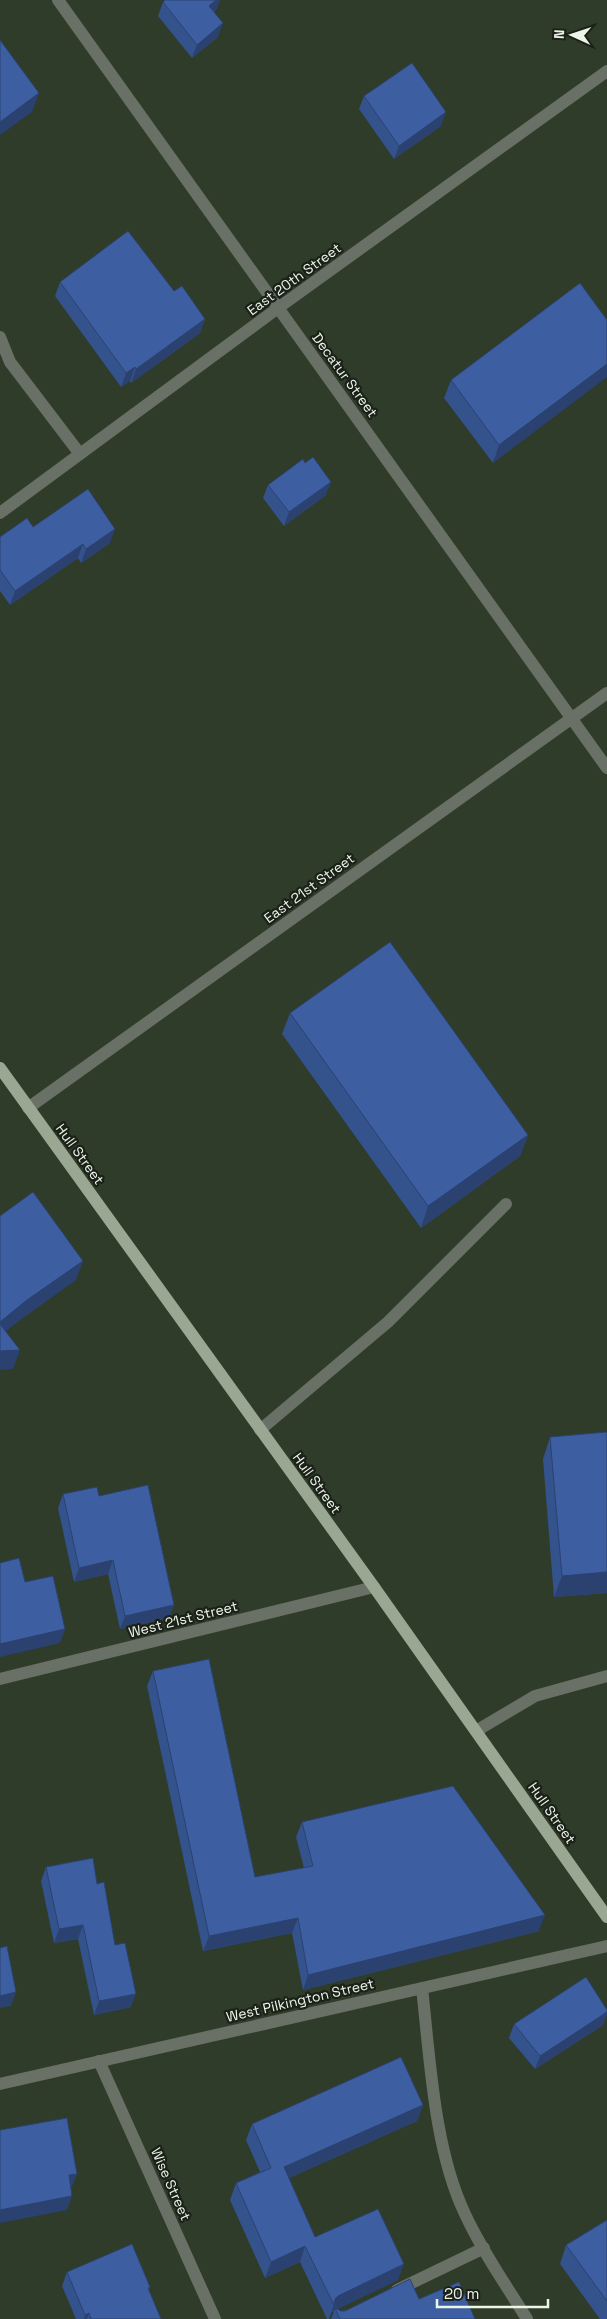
<svg xmlns="http://www.w3.org/2000/svg" width="607" height="2319" viewBox="0 0 607 2319" font-family="'Space Grotesk',sans-serif">
  <style>
    .lines { fill: none; stroke-linecap: round; stroke-linejoin: round }
    .minor { stroke: #697066; stroke-width: 12 }
    .major { stroke: #99a793; stroke-width: 12 }
    .wall { fill: #34528b }
    .shaded-wall { fill: #2b4271 }
    .building { fill: #3d5fa2; stroke: #2b4271 }
    .labels { text-anchor: middle; dominant-baseline: central; stroke-width: 4.5; stroke-linejoin: round; paint-order: stroke }
    .street-label { font-size: 14px; fill: #edf5e9; stroke: #1b2118 }
  </style>
  <rect width="100%" height="100%" fill="#2f3c29"/>
  <g class="lines">
    <g class="minor">
      <path d="M 58,0 L 607,768"/>
      <path d="M 0,337 L 10,362 L 80,454"/>
      <path d="M 0,513 L 278,308 L 607,71"/>
      <path d="M 28,1108 L 607,693"/>
      <path d="M 260,1430 L 388,1322 L 506,1204"/>
      <path d="M 0,1679 L 374,1587"/>
      <path d="M 476,1731 L 535,1696 L 607,1676"/>
      <path d="M 422,1988 C 430,2059 434,2149 465,2214 C 482,2251 506,2285 527,2319"/>
      <path d="M 99,2061 L 215,2319"/>
      <path d="M 0,2084 L 607,1946"/>
      <path d="M 397,2290 L 484,2248"/>
    </g>
    <path class="major" d="M 0,1068 L 374,1587 L 607,1917"/>
  </g>
  <g class="wall">
    <path d="M 163,2 L 217,8 L 214,12 L 218,37 L 192,58 L 158,16 Z"/>
    <path d="M 364,96 L 441,126 L 394,159 L 359,109 Z"/>
    <path d="M 60,282 L 174,291 L 205,319 L 200,333 L 131,383 L 130,381 L 121,387 L 55,296 Z"/>
    <path d="M 580,283 L 493,463 L 444,398 L 451,380 Z"/>
    <path d="M 268,485 L 326,495 L 284,526 L 263,498 Z"/>
    <path d="M 33,527 L 110,543 L 81,563 L 78,558 L 10,605 L 0,591 L 0,537 Z"/>
    <path d="M 290,1013 L 528,1135 L 520,1156 L 421,1228 L 282,1034 Z"/>
    <path d="M 607,1432 L 607,1593 L 554,1597 L 543,1459 L 550,1437 Z"/>
    <path d="M 63,1494 L 99,1496 L 169,1618 L 120,1629 L 108,1574 L 74,1582 L 58,1508 Z"/>
    <path d="M 153,1671 L 255,1877 L 304,1868 L 296,1837 L 302,1822 L 539,1931 L 303,1990 L 292,1933 L 203,1951 L 147,1686 Z"/>
    <path d="M 46,1867 L 115,1945 L 131,2007 L 94,2015 L 78,1939 L 54,1943 L 41,1881 Z"/>
    <path d="M 607,2010 L 607,2014 L 603,2025 L 535,2069 L 509,2038 L 514,2024 Z"/>
    <path d="M 423,2105 L 417,2121 L 289,2178 L 315,2237 L 398,2280 L 337,2309 L 341,2311 L 419,2299 L 475,2319 L 331,2319 L 334,2311 L 331,2313 L 329,2319 L 327,2319 L 300,2262 L 265,2278 L 230,2200 L 236,2183 L 260,2172 L 246,2140 L 252,2124 Z"/>
    <path d="M 607,2220 L 607,2319 L 600,2319 L 560,2264 L 566,2245 Z"/>
    <path d="M 67,2272 L 150,2287 L 149,2290 L 161,2319 L 76,2319 L 62,2286 Z"/>
  </g>
  <g class="shaded-wall">
    <path d="M 216,0 L 220,0 L 217,8 L 204,20 L 209,6 Z"/>
    <path d="M 223,23 L 218,37 L 192,58 L 197,45 Z"/>
    <path d="M 39,93 L 32,112 L 0,135 L 0,122 Z"/>
    <path d="M 446,112 L 441,126 L 394,159 L 399,146 Z"/>
    <path d="M 205,319 L 200,333 L 131,383 L 136,369 Z"/>
    <path d="M 607,364 L 607,377 L 493,463 L 499,445 Z"/>
    <path d="M 135,367 L 130,381 L 121,387 L 126,373 Z"/>
    <path d="M 331,482 L 326,495 L 284,526 L 289,512 Z"/>
    <path d="M 115,529 L 110,543 L 81,563 L 86,549 Z"/>
    <path d="M 83,544 L 78,558 L 10,605 L 15,591 Z"/>
    <path d="M 528,1135 L 520,1156 L 421,1228 L 428,1206 Z"/>
    <path d="M 83,1261 L 76,1280 L 20,1320 L 0,1336 L 0,1322 L 27,1300 Z"/>
    <path d="M 20,1350 L 13,1369 L 0,1370 L 0,1351 Z"/>
    <path d="M 113,1560 L 108,1574 L 74,1582 L 79,1568 Z"/>
    <path d="M 607,1572 L 607,1593 L 554,1597 L 562,1576 Z"/>
    <path d="M 174,1605 L 169,1618 L 120,1629 L 125,1616 Z"/>
    <path d="M 65,1629 L 60,1643 L 0,1657 L 0,1644 Z"/>
    <path d="M 545,1915 L 539,1931 L 303,1990 L 308,1975 Z"/>
    <path d="M 298,1918 L 292,1933 L 203,1951 L 209,1936 Z"/>
    <path d="M 83,1925 L 78,1939 L 54,1943 L 59,1929 Z"/>
    <path d="M 16,1992 L 11,2006 L 0,2008 L 0,1996 Z"/>
    <path d="M 136,1994 L 131,2007 L 94,2015 L 99,2001 Z"/>
    <path d="M 607,2012 L 607,2014 L 603,2025 L 535,2069 L 540,2056 Z"/>
    <path d="M 423,2105 L 417,2121 L 278,2183 L 284,2167 Z"/>
    <path d="M 77,2174 L 72,2187 L 64,2189 L 69,2175 Z"/>
    <path d="M 72,2196 L 67,2210 L 0,2223 L 0,2210 Z"/>
    <path d="M 305,2246 L 300,2262 L 265,2278 L 271,2262 Z"/>
    <path d="M 404,2264 L 398,2280 L 336,2310 L 335,2308 L 334,2311 L 331,2313 L 334,2305 L 335,2299 L 338,2296 Z"/>
    <path d="M 89,2313 L 87,2319 L 84,2319 L 85,2315 Z"/>
  </g>
  <g class="building">
    <path d="M 165,0 L 216,0 L 209,6 L 223,23 L 197,45 L 163,2 Z"/>
    <path d="M 0,40 L 39,93 L 0,122 Z"/>
    <path d="M 412,63 L 446,112 L 399,146 L 364,96 Z"/>
    <path d="M 128,231 L 174,291 L 182,286 L 205,319 L 136,369 L 135,367 L 126,373 L 60,282 Z"/>
    <path d="M 580,283 L 607,320 L 607,364 L 499,445 L 451,380 Z"/>
    <path d="M 313,457 L 331,482 L 289,512 L 268,485 L 303,459 L 305,463 Z"/>
    <path d="M 88,489 L 115,529 L 86,549 L 83,544 L 15,591 L 0,570 L 0,537 L 27,518 L 33,527 Z"/>
    <path d="M 390,942 L 528,1135 L 428,1206 L 290,1013 Z"/>
    <path d="M 33,1192 L 83,1261 L 27,1300 L 0,1322 L 0,1216 Z"/>
    <path d="M 0,1324 L 20,1350 L 0,1351 Z"/>
    <path d="M 607,1432 L 607,1572 L 562,1576 L 550,1437 Z"/>
    <path d="M 148,1485 L 174,1605 L 125,1616 L 113,1560 L 79,1568 L 63,1494 L 97,1487 L 99,1496 Z"/>
    <path d="M 19,1558 L 25,1582 L 53,1576 L 65,1629 L 0,1644 L 0,1563 Z"/>
    <path d="M 209,1659 L 255,1877 L 313,1866 L 302,1822 L 453,1786 L 545,1915 L 308,1975 L 298,1918 L 209,1936 L 153,1671 Z"/>
    <path d="M 93,1858 L 97,1884 L 104,1882 L 115,1945 L 125,1943 L 136,1994 L 99,2001 L 83,1925 L 59,1929 L 46,1867 Z"/>
    <path d="M 7,1946 L 16,1992 L 0,1996 L 0,1948 Z"/>
    <path d="M 586,1977 L 607,2010 L 607,2012 L 540,2056 L 514,2024 Z"/>
    <path d="M 401,2057 L 423,2105 L 284,2167 L 315,2237 L 378,2209 L 404,2264 L 338,2296 L 335,2299 L 334,2305 L 305,2246 L 271,2262 L 236,2183 L 271,2168 L 252,2124 Z"/>
    <path d="M 67,2118 L 77,2174 L 69,2175 L 72,2196 L 0,2210 L 0,2130 Z"/>
    <path d="M 607,2220 L 607,2301 L 566,2245 Z"/>
    <path d="M 132,2244 L 150,2287 L 148,2288 L 161,2319 L 91,2319 L 89,2313 L 85,2315 L 67,2272 Z"/>
    <path d="M 410,2279 L 419,2299 L 459,2282 L 475,2319 L 340,2319 L 335,2308 L 341,2311 L 345,2311 Z"/>
  </g>
  <g class="labels">
    <g class="street-label">
      <text transform="translate(294 279) rotate(-36)">East 20th Street</text>
      <text transform="translate(345 375) rotate(54)">Decatur Street</text>
      <text transform="translate(309 888) rotate(-36)">East 21st Street</text>
      <text transform="translate(80 1154) rotate(54)">Hull Street</text>
      <text transform="translate(317 1483) rotate(54)">Hull Street</text>
      <text transform="translate(183 1619) rotate(-14)">West 21st Street</text>
      <text transform="translate(552 1813) rotate(55)">Hull Street</text>
      <text transform="translate(300 2000) rotate(-13)">West Pilkington Street</text>
      <text transform="translate(171 2184) rotate(66)">Wise Street</text>
    </g>
  </g>
  <g transform="translate(572 35) rotate(273)" stroke="#1b2118" stroke-width="4" paint-order="stroke">
  <path d="M0-4L9 19L0 12L-9 19Z" fill="#edf5e9"/>
  <text y="-8" font-size="14" font-weight="bold" text-anchor="middle" fill="#edf5e9">N</text>
  </g>
  <path d="M437 2299v8h111v-8" fill="none" stroke="#edf5e9" stroke-width="2.5"/>
  <text x="444" y="2299" font-size="15" fill="#edf5e9" stroke="#1b2118" stroke-width="4" paint-order="stroke">20 m</text>
</svg>
